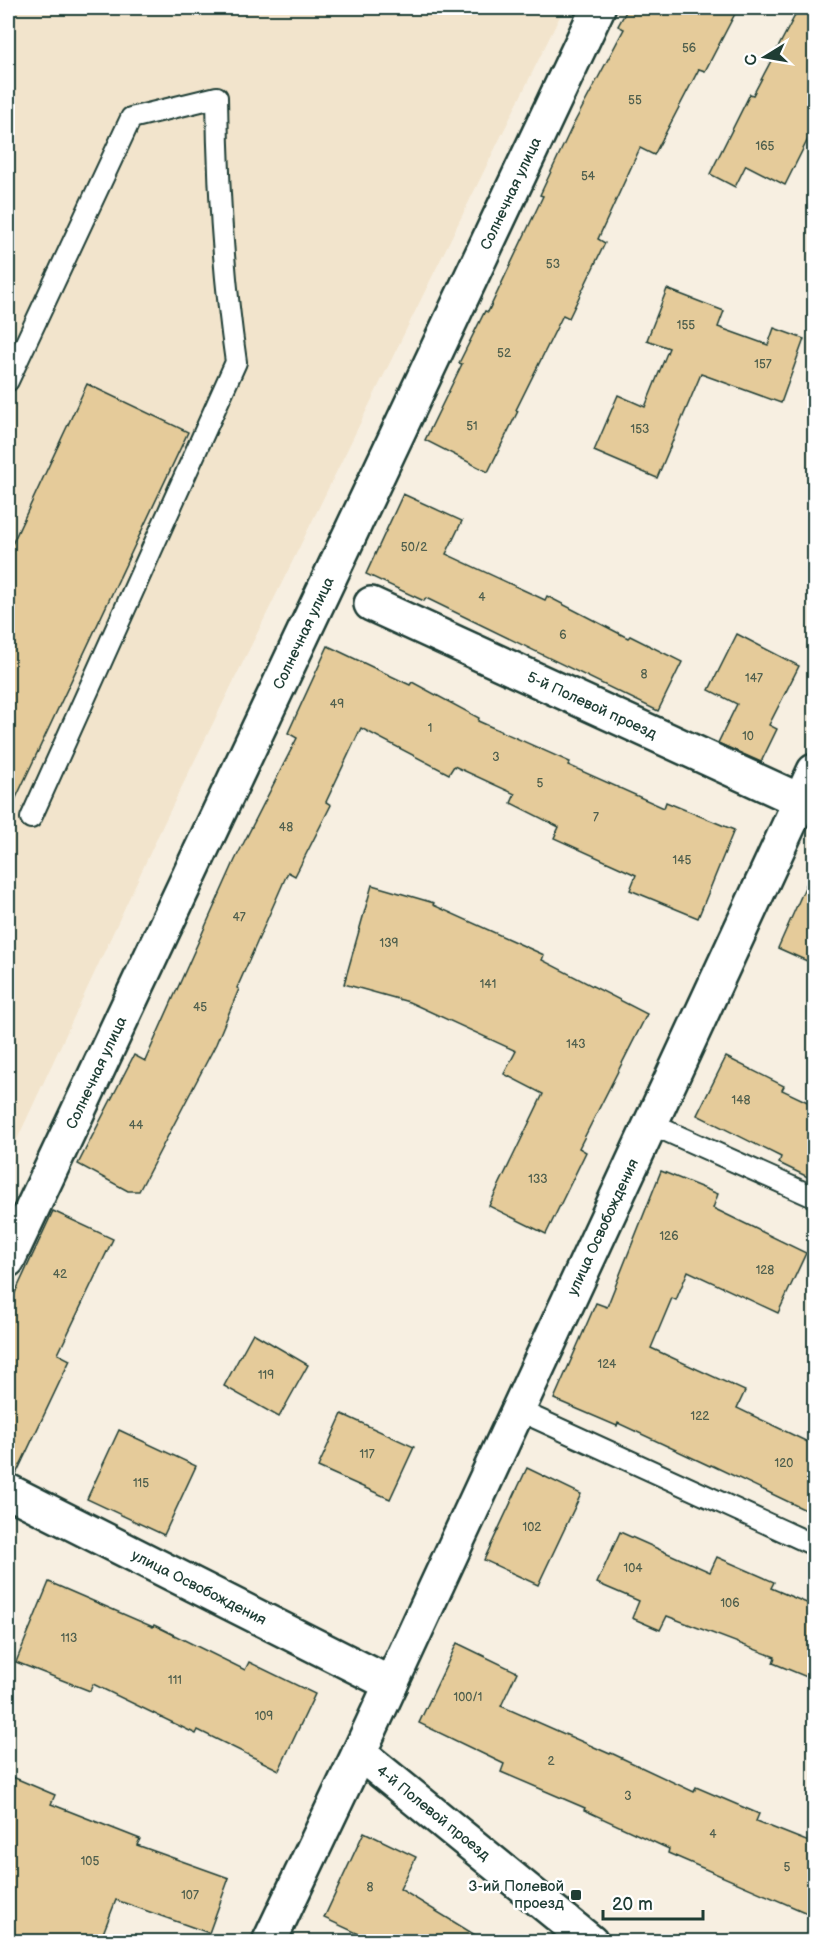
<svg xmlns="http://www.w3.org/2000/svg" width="822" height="1949" viewBox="0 0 822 1949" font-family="'Balsamiq Sans',sans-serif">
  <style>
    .built { fill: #f2e4cc }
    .building { fill: #e5cb9a; stroke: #1f3d34; stroke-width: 1.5 }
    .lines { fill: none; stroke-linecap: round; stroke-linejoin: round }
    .service-casing { stroke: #1f3d34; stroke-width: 24 }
    .minor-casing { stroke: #1f3d34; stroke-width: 38 }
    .tertiary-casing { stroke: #1f3d34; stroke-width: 38 }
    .service { stroke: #fff; stroke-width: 20 }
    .minor { stroke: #fff; stroke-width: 33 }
    .tertiary { stroke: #fff; stroke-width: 33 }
    .poi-dot { fill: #1f3d34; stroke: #fff; stroke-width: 2 }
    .labels { text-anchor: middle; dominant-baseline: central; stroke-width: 5; stroke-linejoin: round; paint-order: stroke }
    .number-label { font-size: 12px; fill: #50604e }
    .street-label { font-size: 15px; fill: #1f3d34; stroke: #fff }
    .poi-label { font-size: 15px; fill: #1f3d34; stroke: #fff; text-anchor: end }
  </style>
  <rect width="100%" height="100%" fill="#f7efe1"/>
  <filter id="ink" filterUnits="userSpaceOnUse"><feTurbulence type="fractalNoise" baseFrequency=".0167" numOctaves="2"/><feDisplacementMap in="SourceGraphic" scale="12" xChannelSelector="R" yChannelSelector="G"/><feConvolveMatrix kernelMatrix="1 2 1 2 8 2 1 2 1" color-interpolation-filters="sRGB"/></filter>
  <g filter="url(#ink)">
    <path class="built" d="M 8,8 L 564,8 L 164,823 L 8,1159 Z"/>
    <g class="building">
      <path d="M 628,8 L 738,8 L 705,71 L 699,69 L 654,155 L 640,148 L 598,239 L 605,243 L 569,318 L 563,315 L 516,410 L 518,411 L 488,472 L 425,440 L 462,364 L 459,363 L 485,311 L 488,312 L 543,196 L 540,195 L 572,127 L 624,29 L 618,26 Z"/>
      <path d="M 799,8 L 814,8 L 814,127 L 785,185 L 746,165 L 735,187 L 710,174 L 750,94 L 753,95 Z"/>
      <path d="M 667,289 L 724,311 L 718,327 L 768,345 L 774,328 L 804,339 L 781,403 L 701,374 L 657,478 L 594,451 L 618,395 L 645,407 L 669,348 L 647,340 Z"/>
      <path d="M 87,384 L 188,432 L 8,815 L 8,553 Z"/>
      <path d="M 403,494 L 462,521 L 446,554 L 545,600 L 547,596 L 628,638 L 630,636 L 682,662 L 658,711 L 426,598 L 424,601 L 366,574 Z"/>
      <path d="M 737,634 L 799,666 L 769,725 L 777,729 L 761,762 L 718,743 L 737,704 L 709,690 Z"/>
      <path d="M 328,646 L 410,685 L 412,682 L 479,718 L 478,721 L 570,762 L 568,765 L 664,808 L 666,802 L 734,830 L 698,918 L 630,890 L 636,875 L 554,838 L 559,827 L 511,803 L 515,794 L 454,766 L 449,774 L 361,728 L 326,802 L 331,805 L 295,876 L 288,872 L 237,988 L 239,989 L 216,1044 L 139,1191 L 128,1191 L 78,1164 L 134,1055 L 145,1061 L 235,860 L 297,738 L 288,733 Z"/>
      <path d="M 814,867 L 814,964 L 778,948 Z"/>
      <path d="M 372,885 L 434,903 L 433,905 L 544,955 L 542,960 L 647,1014 L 579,1148 L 586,1152 L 546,1234 L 489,1206 L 543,1094 L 504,1074 L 516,1051 L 409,1002 L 344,984 Z"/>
      <path d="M 726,1057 L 784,1086 L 782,1090 L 814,1105 L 814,1180 L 779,1163 L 781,1157 L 697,1115 Z"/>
      <path d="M 661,1171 L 718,1194 L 713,1208 L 806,1253 L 778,1313 L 688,1271 L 676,1300 L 672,1298 L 651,1348 L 745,1391 L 737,1408 L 814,1445 L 814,1514 L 711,1465 L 710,1466 L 618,1423 L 617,1426 L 554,1399 L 596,1303 L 607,1307 Z"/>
      <path d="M 53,1211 L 113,1239 L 58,1354 L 70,1360 L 16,1474 L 8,1472 L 8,1308 Z"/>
      <path d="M 253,1333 L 308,1365 L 279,1417 L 224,1386 Z"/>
      <path d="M 342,1414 L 414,1447 L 390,1499 L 318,1467 Z"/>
      <path d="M 119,1430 L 196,1466 L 164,1535 L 87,1499 Z"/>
      <path d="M 527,1468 L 581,1494 L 538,1585 L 484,1560 Z"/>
      <path d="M 620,1532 L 710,1572 L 717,1557 L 774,1582 L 771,1588 L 814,1606 L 814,1680 L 773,1663 L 775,1657 L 667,1616 L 660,1630 L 632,1618 L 639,1601 L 597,1583 Z"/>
      <path d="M 49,1582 L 153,1627 L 154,1625 L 245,1670 L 249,1662 L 315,1694 L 279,1770 L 198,1730 L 196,1734 L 93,1684 L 90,1691 L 16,1662 Z"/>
      <path d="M 457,1643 L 517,1672 L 501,1706 L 610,1754 L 611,1753 L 694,1792 L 696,1787 L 759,1814 L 756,1821 L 814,1844 L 814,1916 L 668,1853 L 669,1849 L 584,1810 L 585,1808 L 501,1772 L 504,1764 L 419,1723 Z"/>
      <path d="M 8,1775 L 55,1795 L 51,1804 L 140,1839 L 137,1845 L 229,1878 L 209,1933 L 116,1900 L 100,1941 L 8,1941 Z"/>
      <path d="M 364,1832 L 416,1857 L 400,1889 L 485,1941 L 374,1941 L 324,1918 Z"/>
    </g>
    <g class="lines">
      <g class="service-casing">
        <g id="service">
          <path d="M 8,381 L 131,118 L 217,97 C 218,185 223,274 236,362 L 31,818"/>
          <path d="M 651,1124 L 814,1197"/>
          <path d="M 518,1410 L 814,1545"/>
        </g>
      </g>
      <g class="minor-casing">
        <g id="minor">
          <path id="s1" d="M 371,604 L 814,807"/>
          <path id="s2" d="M 8,1260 L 598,8"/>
          <path id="s3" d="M 8,1491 L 391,1684"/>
          <path d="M 269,1942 L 359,1753"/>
        </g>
      </g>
      <g class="tertiary-casing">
        <g id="tertiary">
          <path id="s4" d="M 591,1942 L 359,1753 L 814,771"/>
        </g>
      </g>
      <use href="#service" class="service"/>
      <use href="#minor" class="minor"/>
      <use href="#tertiary" class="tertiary"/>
    </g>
  </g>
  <rect class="poi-dot" x="570" y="1889" width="12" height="12" rx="3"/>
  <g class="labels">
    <g class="number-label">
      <text x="689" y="48">56</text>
      <text x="635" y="100">55</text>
      <text x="765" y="146">165</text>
      <text x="588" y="176">54</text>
      <text x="553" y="264">53</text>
      <text x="686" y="325">155</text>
      <text x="504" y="353">52</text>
      <text x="763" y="364">157</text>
      <text x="472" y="426">51</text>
      <text x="640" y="429">153</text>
      <text x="414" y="547">50/2</text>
      <text x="482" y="597">4</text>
      <text x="563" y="635">6</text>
      <text x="644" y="674">8</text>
      <text x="754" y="678">147</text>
      <text x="337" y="704">49</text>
      <text x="430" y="728">1</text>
      <text x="748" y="736">10</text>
      <text x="496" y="757">3</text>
      <text x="540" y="783">5</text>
      <text x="596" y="817">7</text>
      <text x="286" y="827">48</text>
      <text x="682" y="860">145</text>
      <text x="239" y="917">47</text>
      <text x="389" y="943">139</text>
      <text x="488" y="984">141</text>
      <text x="200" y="1007">45</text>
      <text x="576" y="1044">143</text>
      <text x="741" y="1100">148</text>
      <text x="136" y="1125">44</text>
      <text x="538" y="1179">133</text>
      <text x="669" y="1236">126</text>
      <text x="765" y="1270">128</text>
      <text x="60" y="1274">42</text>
      <text x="607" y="1364">124</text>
      <text x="266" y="1375">119</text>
      <text x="700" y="1416">122</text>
      <text x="367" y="1454">117</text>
      <text x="784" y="1463">120</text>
      <text x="141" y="1483">115</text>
      <text x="532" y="1527">102</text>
      <text x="633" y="1568">104</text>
      <text x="730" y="1603">106</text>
      <text x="69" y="1638">113</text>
      <text x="175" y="1680">111</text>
      <text x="468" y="1697">100/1</text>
      <text x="264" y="1716">109</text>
      <text x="551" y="1761">2</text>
      <text x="628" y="1796">3</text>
      <text x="713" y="1834">4</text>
      <text x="90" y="1861">105</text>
      <text x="787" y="1867">5</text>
      <text x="370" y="1887">8</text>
      <text x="190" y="1895">107</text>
    </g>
    <g class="street-label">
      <text stroke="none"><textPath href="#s2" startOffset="1179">Солнечная улица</textPath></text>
      <text stroke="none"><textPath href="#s2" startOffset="693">Солнечная улица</textPath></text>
      <text stroke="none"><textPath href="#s1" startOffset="243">5-й Полевой проезд</textPath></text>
      <text stroke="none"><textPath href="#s2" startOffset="207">Солнечная улица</textPath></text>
      <text stroke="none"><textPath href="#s4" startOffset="879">улица Освобождения</textPath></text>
      <text stroke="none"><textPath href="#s3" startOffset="214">улица Освобождения</textPath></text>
      <text transform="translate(433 1813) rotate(39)">4-й Полевой проезд</text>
    </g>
    <g class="poi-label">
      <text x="564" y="1886">3-ий Полевой<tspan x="564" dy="17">проезд</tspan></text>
    </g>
  </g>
  <rect width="822" height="1949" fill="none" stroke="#fff" stroke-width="30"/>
  <rect x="15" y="15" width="792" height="1919" fill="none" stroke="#1f3d34" stroke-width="2" filter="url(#ink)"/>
  <g transform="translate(765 57) rotate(259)" stroke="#ffffff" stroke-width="4.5" paint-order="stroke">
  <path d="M0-4.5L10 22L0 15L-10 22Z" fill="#1f3d34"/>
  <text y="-9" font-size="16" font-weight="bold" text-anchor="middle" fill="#1f3d34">С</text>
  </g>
  <path d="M603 1910v9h100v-9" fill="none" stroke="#1f3d34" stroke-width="3"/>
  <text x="612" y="1910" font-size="18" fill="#1f3d34" stroke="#ffffff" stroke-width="4.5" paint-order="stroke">20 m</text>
</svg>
